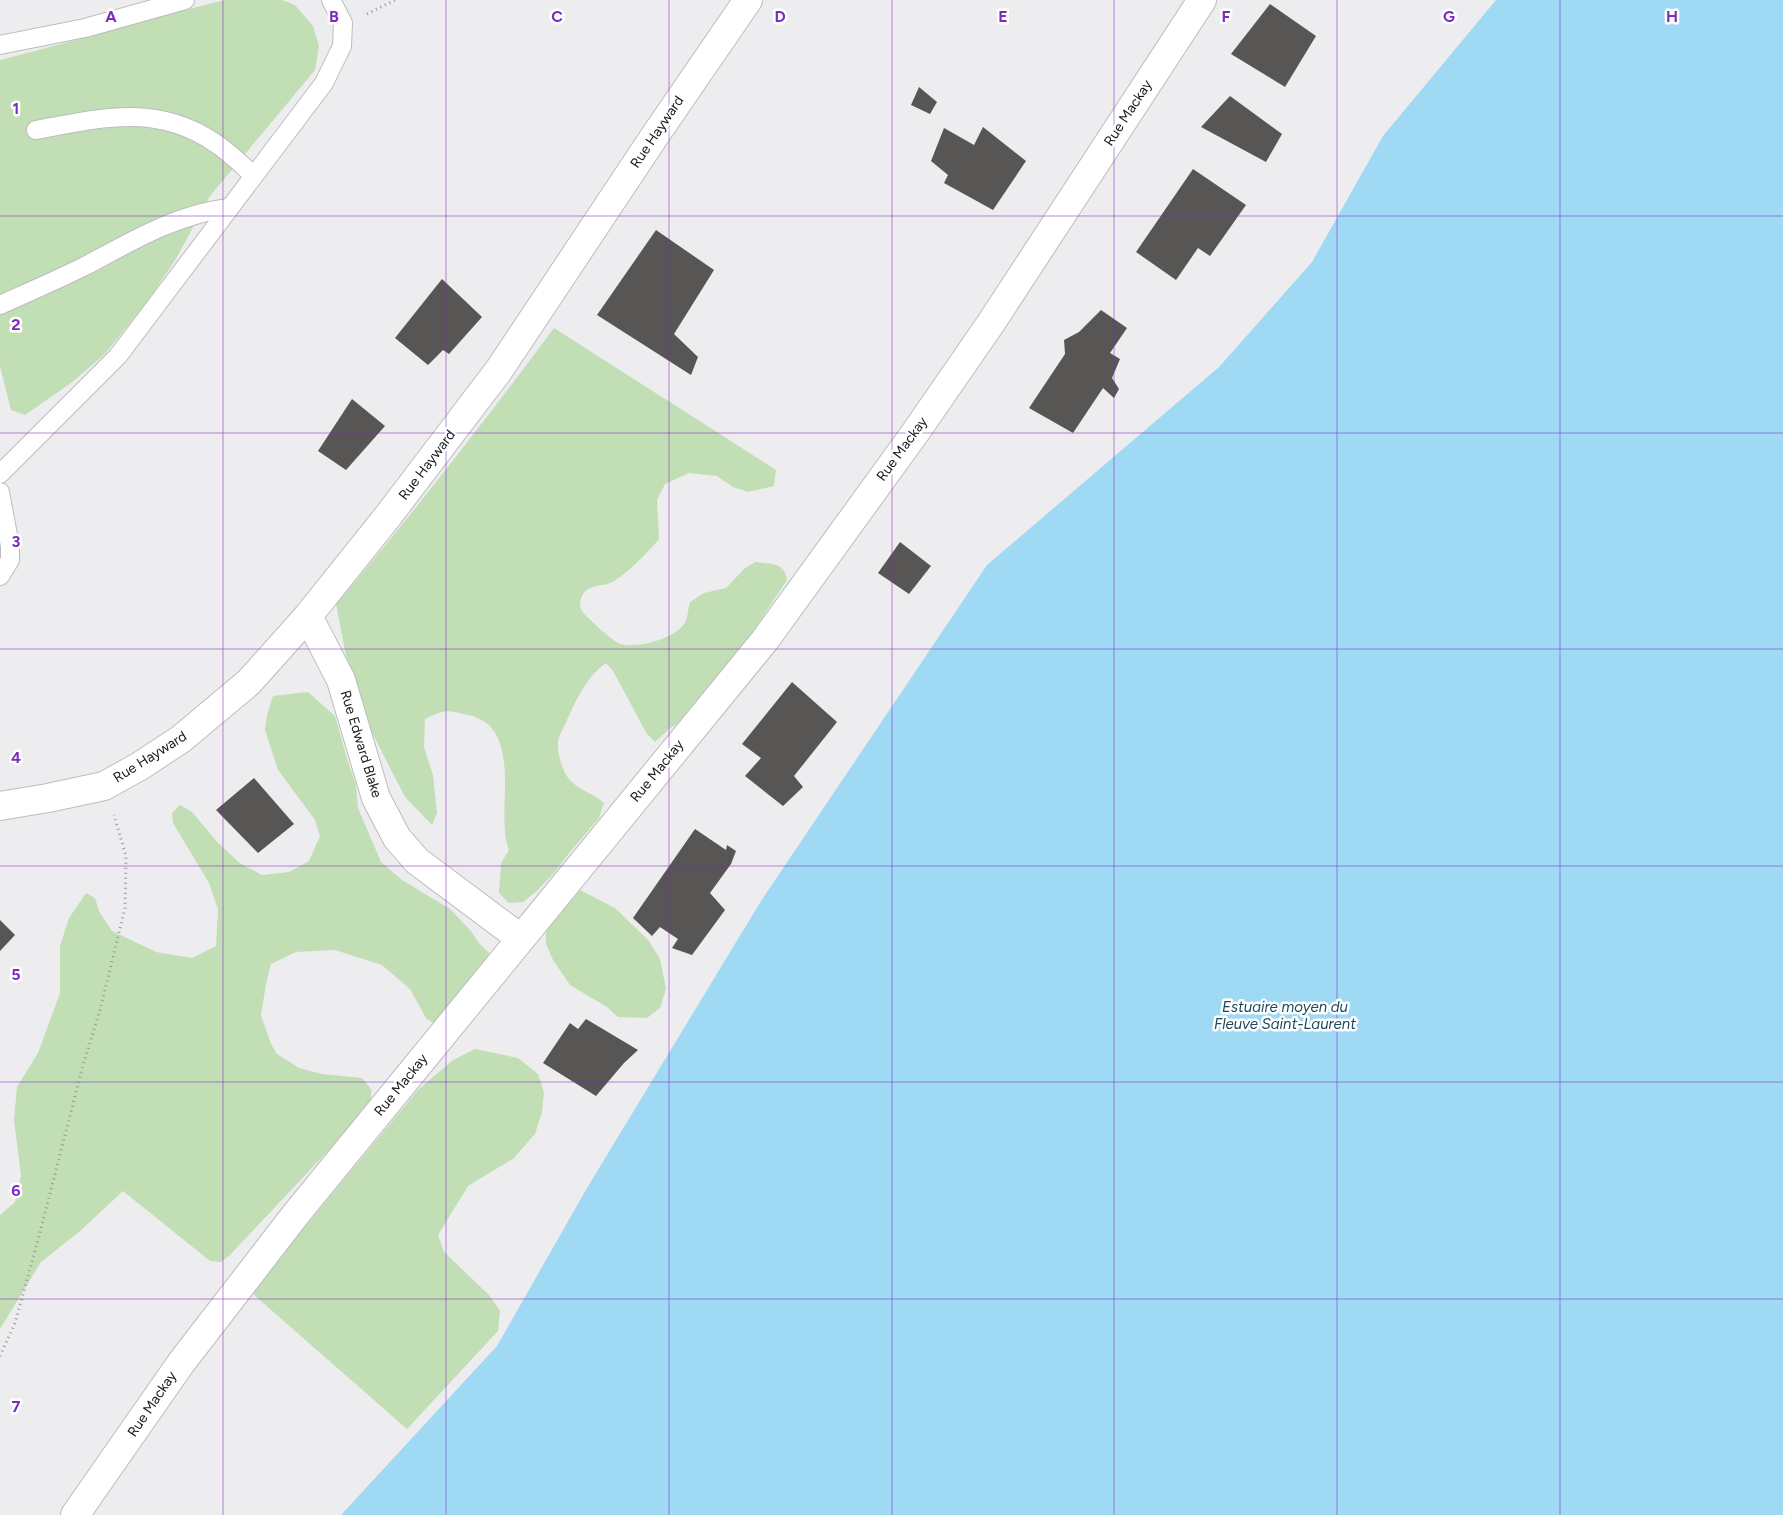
<svg xmlns="http://www.w3.org/2000/svg" width="1783" height="1515" viewBox="0 0 1783 1515" font-family="Figtree,sans-serif">
  <style>
    .green { fill: #c1deb5 }
    .water { fill: #9fd9f3 }
    .building { fill: #575654 }
    .lines { fill: none; stroke-linecap: round; stroke-linejoin: round }
    .lane-casing { stroke: #bcbcbf; stroke-width: 20 }
    .street-casing { stroke: #bcbcbf; stroke-width: 30 }
    .secondary-casing { stroke: #bcbcbf; stroke-width: 30 }
    .path { stroke: #98989a; stroke-width: 3; stroke-dasharray: 1 4; stroke-linecap: butt }
    .lane { stroke: #fff; stroke-width: 18 }
    .street { stroke: #fff; stroke-width: 28 }
    .secondary { stroke: #fff; stroke-width: 28 }
    .grid { fill: none; stroke: #7b2cbf; stroke-width: 1; stroke-opacity: 0.55 }
    .labels { text-anchor: middle; dominant-baseline: central; stroke-width: 5; stroke-linejoin: round; paint-order: stroke }
    .street-label { font-size: 14px; fill: #171718; stroke: #fff }
    .water-label { font-size: 15px; font-style: italic; fill: #18485b; stroke: #fff }
    .grid-label { font-size: 16px; text-anchor: middle; font-weight: bold; fill: #7b2cbf; stroke: #fff; stroke-width: 5; stroke-linejoin: round; paint-order: stroke }
  </style>
  <rect width="100%" height="100%" fill="#ededf0"/>
  <g class="green">
    <path d="M 225,0 L 282,0 L 295,5 L 313,26 L 319,46 L 315,70 L 210,196 L 177,257 L 149,299 L 105,354 L 71,383 L 25,415 L 11,410 L 0,366 L 0,60 C 75,41 150,18 225,0 Z"/>
    <path d="M 554,328 L 776,470 L 774,486 L 748,492 L 733,487 L 717,476 L 689,473 L 665,484 L 657,500 L 659,539 C 646,554 631,570 614,581 C 605,587 589,584 583,594 C 581,598 579,604 581,609 C 584,616 614,642 620,644 C 638,649 678,638 686,621 C 688,615 688,608 690,602 L 704,593 L 726,588 L 744,569 L 755,562 C 770,564 785,562 787,580 L 744,645 L 696,705 L 679,723 L 670,728 L 655,742 L 647,734 L 613,671 L 606,663 C 586,677 577,699 567,720 C 564,727 559,735 558,742 C 557,752 562,771 569,779 C 577,789 594,794 604,803 L 599,818 L 570,852 L 554,873 L 537,891 L 523,902 L 509,903 L 499,893 L 501,863 L 509,850 C 507,844 505,838 505,831 C 501,795 519,725 468,715 C 446,710 446,709 425,719 L 424,747 L 433,775 L 437,813 L 432,825 L 405,797 L 362,713 L 348,666 L 336,604 C 412,515 484,422 554,328 Z"/>
    <path d="M 308,692 L 335,716 L 348,762 L 356,785 L 358,808 L 381,862 L 402,880 L 450,909 L 470,930 L 479,943 L 491,955 L 436,1025 L 426,1018 L 410,989 L 382,965 L 335,950 L 296,952 L 271,964 L 266,984 L 261,1015 L 271,1044 L 277,1054 L 299,1068 L 322,1074 L 362,1078 L 371,1089 L 371,1105 L 229,1256 L 221,1262 L 210,1261 L 123,1191 L 79,1232 L 41,1262 L 0,1329 L 0,1215 L 15,1202 L 21,1176 L 14,1120 L 17,1087 L 38,1053 L 60,993 L 60,946 L 69,918 L 86,893 L 95,898 L 99,911 L 112,931 L 156,952 L 192,958 L 216,946 L 218,909 L 209,883 L 173,823 L 172,813 L 180,805 L 192,812 L 218,843 L 241,864 L 262,875 L 289,872 L 309,861 L 320,836 L 315,820 L 278,770 L 265,730 L 267,715 L 273,696 Z"/>
    <path d="M 580,890 L 615,908 L 649,941 L 660,959 L 666,989 L 660,1008 L 647,1018 L 618,1017 L 607,1007 L 570,985 L 553,960 L 546,944 L 546,931 Z"/>
    <path d="M 475,1049 L 518,1058 L 538,1074 L 544,1093 L 542,1112 L 535,1134 L 514,1158 L 468,1186 L 438,1235 L 444,1252 L 489,1295 L 500,1311 L 498,1331 L 407,1429 L 253,1294 L 285,1251 L 418,1090 L 453,1060 Z"/>
  </g>
  <path class="water" d="M 1496,0 L 1783,0 L 1783,1515 L 341,1515 L 497,1346 L 587,1188 L 761,901 L 987,565 L 1219,367 L 1312,262 L 1383,136 Z"/>
  <g class="building">
    <path d="M 1270,4 L 1316,36 L 1285,87 L 1231,54 Z"/>
    <path d="M 919,87 L 937,102 L 930,114 L 911,105 Z"/>
    <path d="M 1230,96 L 1282,134 L 1266,162 L 1201,127 Z"/>
    <path d="M 983,127 L 1026,161 L 993,210 L 944,183 L 948,175 L 931,161 L 944,128 L 974,145 Z"/>
    <path d="M 1193,169 L 1246,205 L 1210,256 L 1198,248 L 1176,280 L 1136,252 Z"/>
    <path d="M 656,230 L 714,270 L 674,334 L 698,357 L 691,375 L 597,315 Z"/>
    <path d="M 442,279 L 482,317 L 449,354 L 443,350 L 428,365 L 395,338 Z"/>
    <path d="M 1101,310 L 1127,328 L 1110,353 L 1120,359 L 1112,378 L 1119,389 L 1114,398 L 1103,388 L 1073,433 L 1029,408 L 1065,354 L 1064,340 L 1079,332 Z"/>
    <path d="M 352,399 L 385,426 L 346,470 L 318,451 Z"/>
    <path d="M 900,542 L 931,566 L 909,594 L 878,573 Z"/>
    <path d="M 792,682 L 837,722 L 794,776 L 803,787 L 783,806 L 745,776 L 761,758 L 742,744 Z"/>
    <path d="M 254,778 L 294,824 L 258,853 L 216,810 Z"/>
    <path d="M 695,829 L 726,850 L 727,845 L 736,851 L 731,864 L 710,893 L 725,910 L 692,955 L 672,948 L 678,939 L 660,927 L 652,936 L 633,918 Z"/>
    <path d="M 0,920 L 15,935 L 0,951 Z"/>
    <path d="M 586,1019 L 638,1050 L 624,1063 L 596,1096 L 543,1063 L 570,1023 L 578,1029 Z"/>
  </g>
  <g class="lines">
    <g class="lane-casing">
      <g id="lane">
        <path d="M 0,45 L 85,28 L 185,0"/>
        <path d="M 36,130 C 100,118 157,103 215,143 C 229,152 241,164 253,175"/>
        <path d="M 0,305 C 29,292 59,279 87,265 C 134,240 175,215 228,208"/>
        <path d="M 0,474 L 118,356 L 324,83 L 342,46 L 343,23 L 331,0"/>
        <path d="M 0,492 L 10,546 L 10,560 L 0,576"/>
      </g>
    </g>
    <g class="street-casing">
      <g id="street">
        <path d="M 308,616 L 341,680 L 376,798 L 397,838 L 417,861 L 520,938"/>
        <path d="M 75,1515 L 181,1363 L 296,1214 L 765,640 L 915,433 L 991,323 L 1202,0"/>
      </g>
    </g>
    <g class="secondary-casing">
      <path id="secondary" d="M 0,806 L 48,798 L 104,786 L 140,766 L 181,739 L 249,682 L 308,616 L 388,516 L 499,370 L 654,137 L 748,0"/>
    </g>
    <g class="path">
      <path d="M 367,14 L 395,0"/>
      <path d="M 0,1356 L 15,1323 L 38,1240 L 83,1065 L 100,1010 L 125,908 L 126,856 L 114,815"/>
    </g>
    <use href="#lane" class="lane"/>
    <use href="#street" class="street"/>
    <use href="#secondary" class="secondary"/>
  </g>
  <path class="grid" d="M 223,0 L 223,1515M 446,0 L 446,1515M 669,0 L 669,1515M 892,0 L 892,1515M 1114,0 L 1114,1515M 1337,0 L 1337,1515M 1560,0 L 1560,1515M 0,216 L 1783,216M 0,433 L 1783,433M 0,649 L 1783,649M 0,866 L 1783,866M 0,1082 L 1783,1082M 0,1299 L 1783,1299"/>
  <g class="labels">
    <g class="street-label">
      <text transform="translate(1128 113) rotate(-57)">Rue Mackay</text>
      <text transform="translate(657 132) rotate(-56)">Rue Hayward</text>
      <text transform="translate(902 449) rotate(-54)">Rue Mackay</text>
      <text transform="translate(427 465) rotate(-53)">Rue Hayward</text>
      <text transform="translate(361 744) rotate(73)">Rue Edward Blake</text>
      <text transform="translate(150 757) rotate(-32)">Rue Hayward</text>
      <text transform="translate(657 771) rotate(-51)">Rue Mackay</text>
      <text transform="translate(401 1085) rotate(-51)">Rue Mackay</text>
      <text transform="translate(152 1404) rotate(-56)">Rue Mackay</text>
    </g>
    <g class="water-label">
      <text x="1285" y="1007">Estuaire moyen du<tspan x="1285" dy="17">Fleuve Saint-Laurent</tspan></text>
    </g>
  </g>
  <g class="grid-label">
    <text x="111" y="22">A</text>
    <text x="334" y="22">B</text>
    <text x="557" y="22">C</text>
    <text x="780" y="22">D</text>
    <text x="1003" y="22">E</text>
    <text x="1226" y="22">F</text>
    <text x="1449" y="22">G</text>
    <text x="1672" y="22">H</text>
    <text x="16" y="114">1</text>
    <text x="16" y="330">2</text>
    <text x="16" y="547">3</text>
    <text x="16" y="763">4</text>
    <text x="16" y="980">5</text>
    <text x="16" y="1196">6</text>
    <text x="16" y="1412">7</text>
  </g>
</svg>
